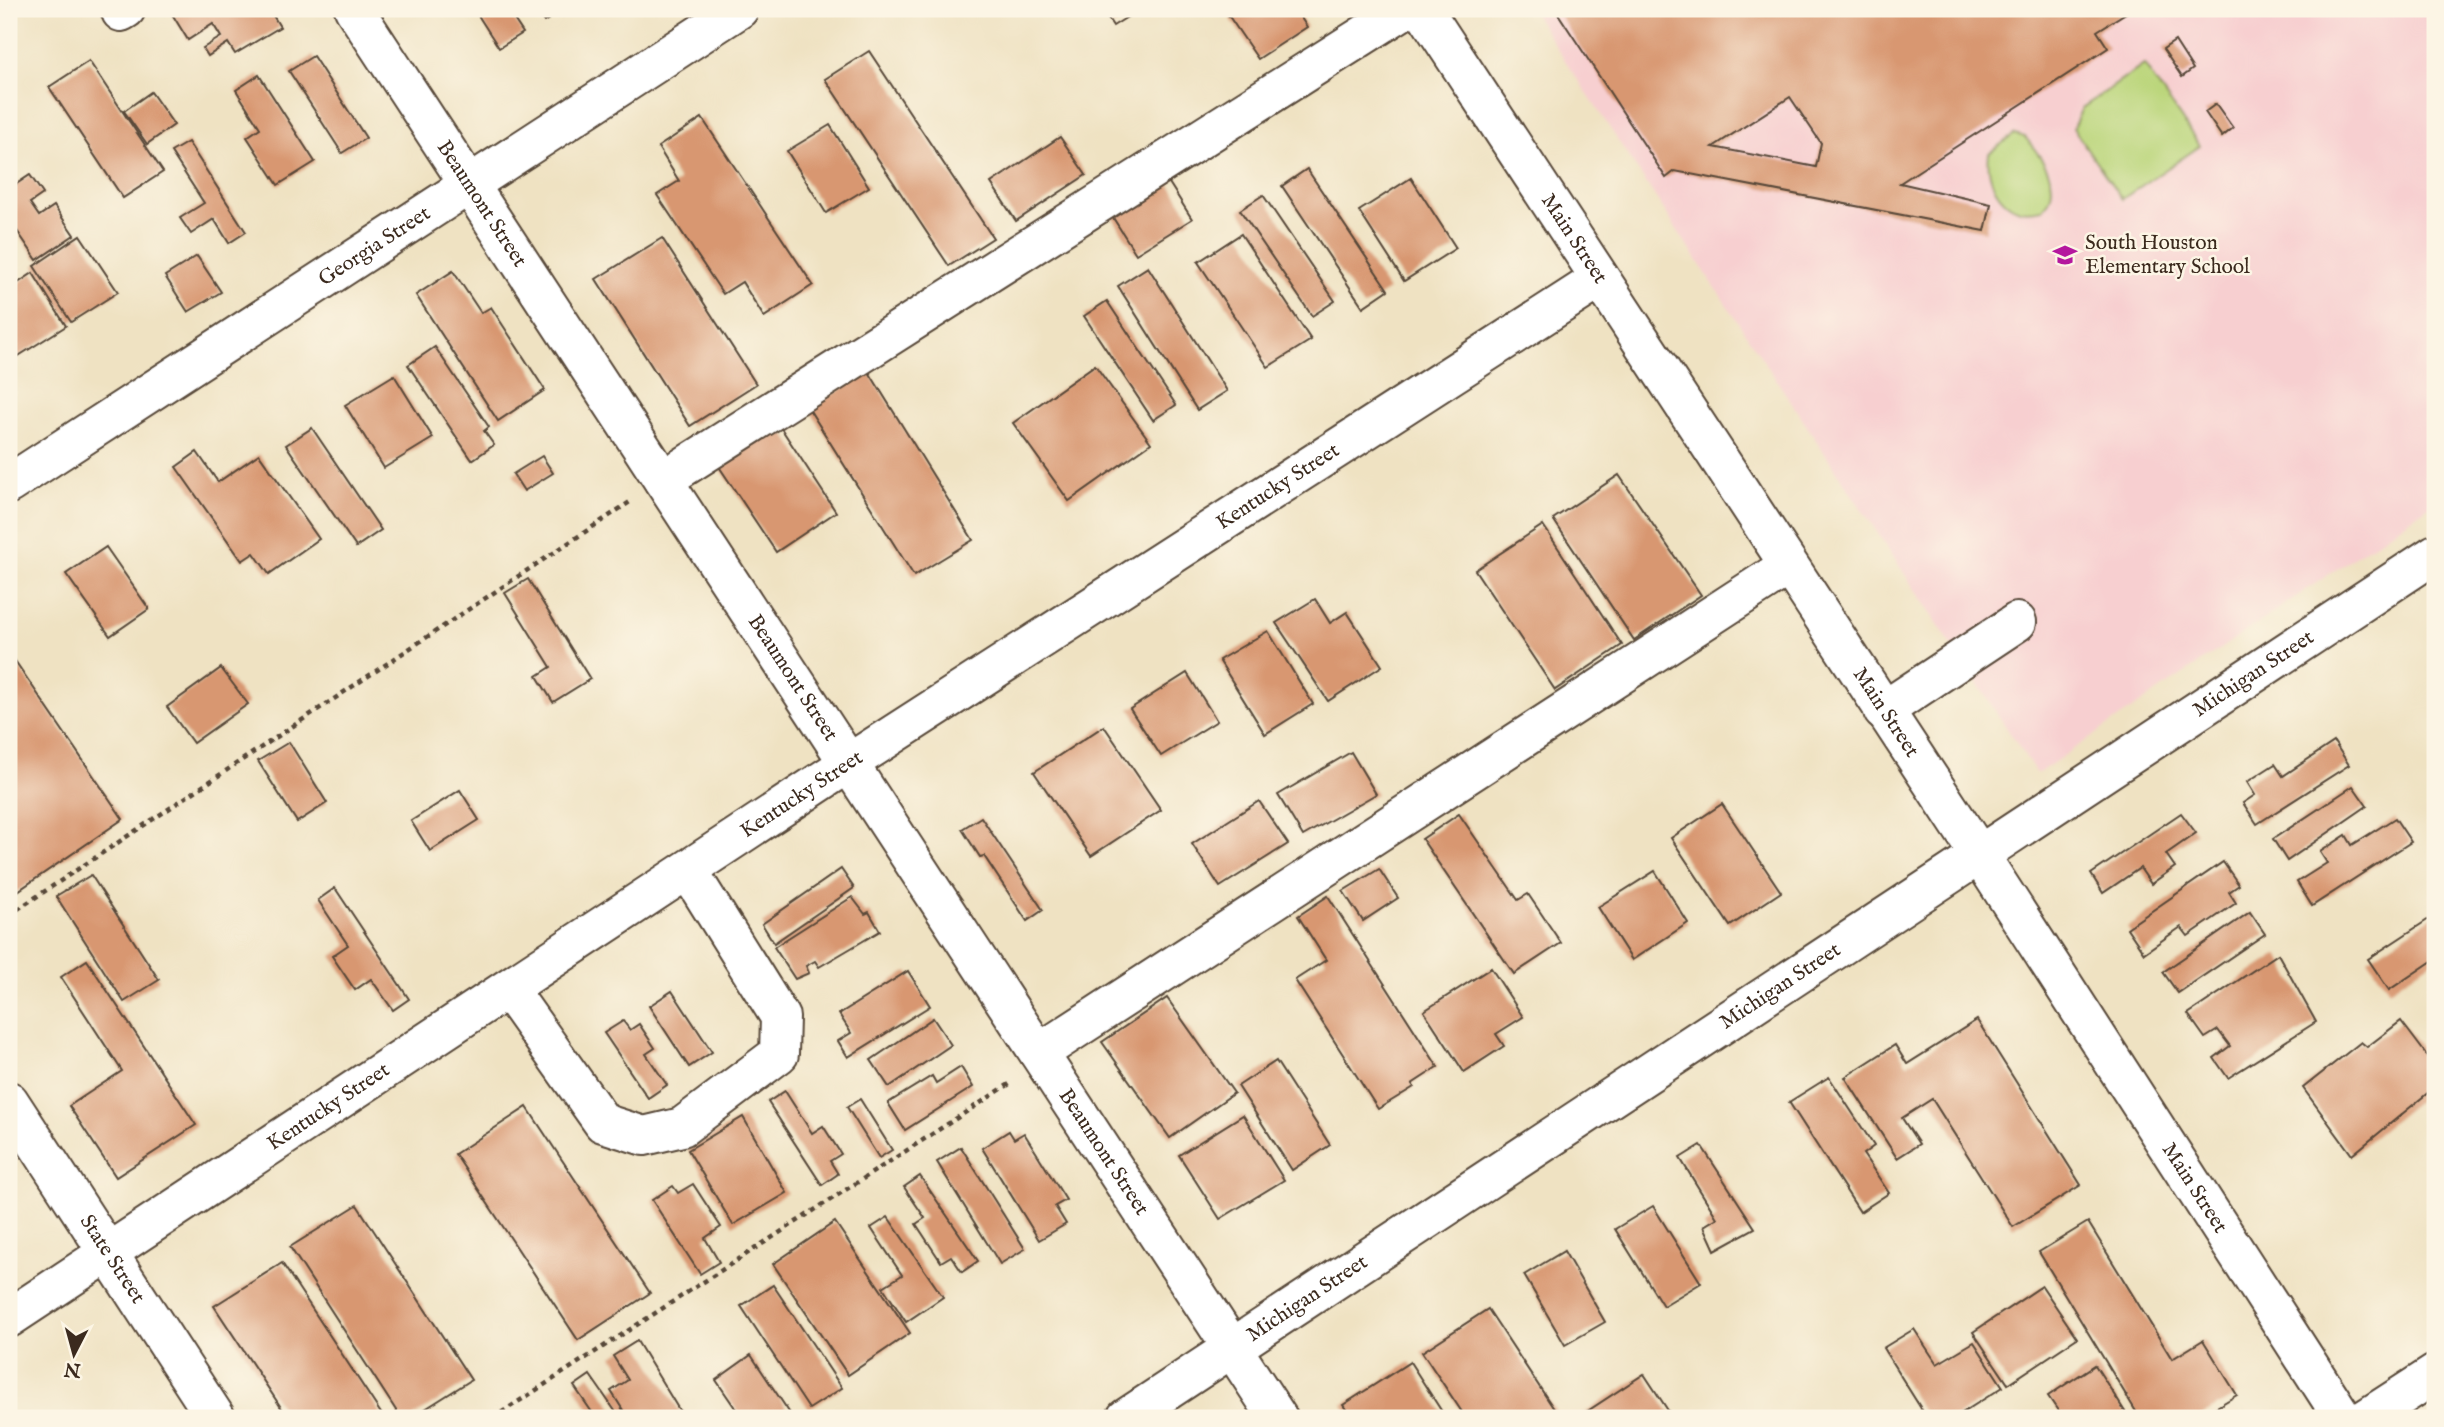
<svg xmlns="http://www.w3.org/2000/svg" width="2444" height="1427" viewBox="0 0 2444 1427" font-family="'IM FELL English',serif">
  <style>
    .built { fill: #f7cfd0 }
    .green { fill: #bbd67b; stroke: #7b804c; stroke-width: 2 }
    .building { fill: #d89771; fill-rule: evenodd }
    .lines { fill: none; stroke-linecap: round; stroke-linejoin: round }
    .minor-casing { stroke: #564637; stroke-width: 42 }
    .path { stroke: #564637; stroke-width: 4.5; stroke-dasharray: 5 5; stroke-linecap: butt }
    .minor { stroke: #fff; stroke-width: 38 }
    .labels { text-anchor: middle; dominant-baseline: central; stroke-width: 5; stroke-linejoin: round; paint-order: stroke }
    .street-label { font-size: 21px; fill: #3b2a1e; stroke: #fcf5e5 }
    .poi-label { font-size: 21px; fill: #3b2a1e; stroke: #fcf5e5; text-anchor: start }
  </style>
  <rect width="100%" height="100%" fill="#fcf5e5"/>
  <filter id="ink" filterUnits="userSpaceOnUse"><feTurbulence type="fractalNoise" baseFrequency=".0143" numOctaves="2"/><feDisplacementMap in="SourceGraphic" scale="14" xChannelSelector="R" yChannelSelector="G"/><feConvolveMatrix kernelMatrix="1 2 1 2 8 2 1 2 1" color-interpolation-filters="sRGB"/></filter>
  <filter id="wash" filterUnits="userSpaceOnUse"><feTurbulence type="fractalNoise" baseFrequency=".00686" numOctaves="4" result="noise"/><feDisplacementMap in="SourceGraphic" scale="28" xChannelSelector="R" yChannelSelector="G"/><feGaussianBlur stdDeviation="1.57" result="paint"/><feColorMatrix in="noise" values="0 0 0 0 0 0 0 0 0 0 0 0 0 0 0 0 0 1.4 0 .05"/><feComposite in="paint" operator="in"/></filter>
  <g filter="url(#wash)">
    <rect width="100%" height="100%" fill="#efe2c2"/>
    <path class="built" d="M 1531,9 L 2435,9 L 2435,502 L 2037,774 Z"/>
    <g class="green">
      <path d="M 2144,65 L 2200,146 L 2122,199 L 2073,128 L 2082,108 Z"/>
      <path d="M 2015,134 L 2025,137 C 2042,158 2065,185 2043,209 C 2036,210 2027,212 2020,210 C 1996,202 1986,176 1989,153 Z"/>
    </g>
    <g id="blocks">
      <g class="building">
        <path d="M 169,9 L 269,9 L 280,27 L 235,54 L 228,43 L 208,56 L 203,48 L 221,37 L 213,24 L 188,40 Z"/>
        <path d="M 474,9 L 507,9 L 523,33 L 499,48 Z"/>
        <path d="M 535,9 L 565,9 L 544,22 Z"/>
        <path d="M 1102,9 L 1140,9 L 1113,26 Z"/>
        <path d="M 1224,9 L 1295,9 L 1307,27 L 1258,59 Z"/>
        <path d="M 1555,9 L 2132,9 L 2097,31 L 2108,48 L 1900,183 L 1991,204 L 1985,231 L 1675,171 L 1666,178 ZM 1790,97 L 1821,143 L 1816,167 L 1713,147 Z"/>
        <path d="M 2175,41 L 2193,69 L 2182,77 L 2163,49 Z"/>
        <path d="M 869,51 L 993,238 L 949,266 L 825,79 Z"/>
        <path d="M 313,56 L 366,138 L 342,153 L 289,71 Z"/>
        <path d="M 89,61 L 163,172 L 123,198 L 49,87 Z"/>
        <path d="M 259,75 L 315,162 L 278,185 L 247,137 L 260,128 L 236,90 Z"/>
        <path d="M 151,92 L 174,125 L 147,144 L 124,111 Z"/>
        <path d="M 2216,104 L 2233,128 L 2222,137 L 2205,112 Z"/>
        <path d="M 702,118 L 813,285 L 764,317 L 742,282 L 723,294 L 657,195 L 679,181 L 658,147 Z"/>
        <path d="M 830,125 L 869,187 L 826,213 L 787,151 Z"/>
        <path d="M 1060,137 L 1086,175 L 1016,221 L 991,183 Z"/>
        <path d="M 188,142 L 246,232 L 229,243 L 214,219 L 191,234 L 180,218 L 204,203 L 171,152 Z"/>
        <path d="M 1307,169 L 1388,290 L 1363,307 L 1282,186 Z"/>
        <path d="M 30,175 L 43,194 L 30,203 L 39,216 L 54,206 L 74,235 L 37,260 L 9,219 L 9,189 Z"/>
        <path d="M 1166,178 L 1192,219 L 1136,254 L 1110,213 Z"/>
        <path d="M 1411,178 L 1456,248 L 1404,281 L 1359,211 Z"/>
        <path d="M 1263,195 L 1335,301 L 1312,316 L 1240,210 Z"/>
        <path d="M 1241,234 L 1311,340 L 1268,367 L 1198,262 Z"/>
        <path d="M 80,235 L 118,292 L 71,322 L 34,266 Z"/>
        <path d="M 662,238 L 756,384 L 690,426 L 596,279 Z"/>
        <path d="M 197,256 L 221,292 L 188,312 L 165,276 Z"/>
        <path d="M 1148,267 L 1227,391 L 1197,410 L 1118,286 Z"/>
        <path d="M 453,271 L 481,313 L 491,307 L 545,390 L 498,421 L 416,295 Z"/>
        <path d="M 33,273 L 66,326 L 9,362 L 9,289 Z"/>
        <path d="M 1107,301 L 1176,405 L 1153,420 L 1084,316 Z"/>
        <path d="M 435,347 L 489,427 L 484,431 L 494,445 L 472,460 L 408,365 Z"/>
        <path d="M 1095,365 L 1151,443 L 1069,501 L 1013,423 Z"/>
        <path d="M 869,372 L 973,540 L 914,576 L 809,409 Z"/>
        <path d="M 394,375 L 433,438 L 384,468 L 345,405 Z"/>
        <path d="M 779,425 L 836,512 L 776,552 L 718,465 Z"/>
        <path d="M 312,428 L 381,530 L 356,547 L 286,445 Z"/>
        <path d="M 197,452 L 218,482 L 259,454 L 319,539 L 269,574 L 254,553 L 242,561 L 176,467 Z"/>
        <path d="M 542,456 L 553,473 L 524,491 L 513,474 Z"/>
        <path d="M 1619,475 L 1701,595 L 1634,640 L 1553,519 Z"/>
        <path d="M 1543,525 L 1622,645 L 1555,690 L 1475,570 Z"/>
        <path d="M 106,547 L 149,609 L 110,636 L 66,574 Z"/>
        <path d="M 528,579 L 590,679 L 553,702 L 537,676 L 551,667 L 505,593 Z"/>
        <path d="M 1315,599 L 1330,623 L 1347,612 L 1382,666 L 1328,701 L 1276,623 Z"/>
        <path d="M 1268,631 L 1313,704 L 1265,734 L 1219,660 Z"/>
        <path d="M 9,652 L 123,819 L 9,897 Z"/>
        <path d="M 221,668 L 248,704 L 193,743 L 167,707 Z"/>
        <path d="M 1187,673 L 1217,721 L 1161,756 L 1130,709 Z"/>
        <path d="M 1104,726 L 1161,810 L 1091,856 L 1034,772 Z"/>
        <path d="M 289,742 L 327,803 L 297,822 L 258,761 Z"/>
        <path d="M 2334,742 L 2349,765 L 2257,824 L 2243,803 L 2255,795 L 2247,782 L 2275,764 L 2283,776 Z"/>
        <path d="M 1351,752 L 1376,794 L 1303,836 L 1278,795 Z"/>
        <path d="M 2353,786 L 2367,806 L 2287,861 L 2273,839 Z"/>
        <path d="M 460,790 L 479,820 L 430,851 L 411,821 Z"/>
        <path d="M 1259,801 L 1288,844 L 1220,887 L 1192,844 Z"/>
        <path d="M 1722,804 L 1781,892 L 1730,926 L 1671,838 Z"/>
        <path d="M 2181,813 L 2196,833 L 2166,854 L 2175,867 L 2151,884 L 2140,868 L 2103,893 L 2091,874 Z"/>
        <path d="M 1459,814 L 1518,900 L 1528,894 L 1561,943 L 1514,974 L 1422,839 Z"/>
        <path d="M 981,817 L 1043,910 L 1027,921 L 984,856 L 980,857 L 962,829 Z"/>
        <path d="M 2395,818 L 2411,842 L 2312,906 L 2297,882 L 2327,863 L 2320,852 L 2346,835 L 2352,845 Z"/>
        <path d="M 2223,862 L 2239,885 L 2229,892 L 2236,903 L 2188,936 L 2181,927 L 2144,953 L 2127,928 Z"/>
        <path d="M 841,869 L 854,888 L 774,943 L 762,924 Z"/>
        <path d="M 1379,869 L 1398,898 L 1363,921 L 1343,891 Z"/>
        <path d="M 1655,871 L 1688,923 L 1632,960 L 1598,907 Z"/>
        <path d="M 91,875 L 159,980 L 124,1002 L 56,896 Z"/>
        <path d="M 335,888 L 409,999 L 393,1010 L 371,979 L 355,990 L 332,956 L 348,945 L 318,900 Z"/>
        <path d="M 1328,896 L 1438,1067 L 1412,1084 L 1414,1087 L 1378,1109 L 1295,980 L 1326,960 L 1298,916 Z"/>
        <path d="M 852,897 L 865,914 L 869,912 L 880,931 L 819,967 L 815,961 L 806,966 L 809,973 L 795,979 L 774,947 Z"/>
        <path d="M 2250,912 L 2265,934 L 2178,993 L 2163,972 Z"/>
        <path d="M 2435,915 L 2435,959 L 2389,990 L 2368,959 Z"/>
        <path d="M 2278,954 L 2316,1022 L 2228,1078 L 2214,1058 L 2230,1046 L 2218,1030 L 2205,1038 L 2188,1014 Z"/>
        <path d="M 87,960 L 196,1125 L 116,1177 L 69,1106 L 122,1071 L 61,977 Z"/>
        <path d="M 1491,968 L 1523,1017 L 1496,1034 L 1504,1046 L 1464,1072 L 1424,1011 Z"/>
        <path d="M 908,971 L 930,1006 L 848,1057 L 838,1041 L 851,1033 L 839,1014 Z"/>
        <path d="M 672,991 L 712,1052 L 689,1067 L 649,1006 Z"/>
        <path d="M 1167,998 L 1234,1093 L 1170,1138 L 1102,1042 Z"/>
        <path d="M 933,1018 L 951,1045 L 889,1087 L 871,1060 Z"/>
        <path d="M 1977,1020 L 2081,1185 L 2013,1227 L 1932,1099 L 1902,1118 L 1919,1144 L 1897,1158 L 1845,1077 L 1895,1045 L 1907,1064 Z"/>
        <path d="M 623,1021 L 630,1030 L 639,1024 L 655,1048 L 646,1054 L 667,1085 L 648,1098 L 604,1033 Z"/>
        <path d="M 2401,1021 L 2435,1066 L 2435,1087 L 2352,1155 L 2303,1088 L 2361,1042 L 2367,1047 Z"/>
        <path d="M 1276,1061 L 1330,1145 L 1292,1170 L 1238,1086 Z"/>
        <path d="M 961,1067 L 973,1087 L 905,1130 L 888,1103 L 932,1076 L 936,1083 Z"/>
        <path d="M 1829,1077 L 1874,1146 L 1863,1154 L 1889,1193 L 1860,1212 L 1789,1102 Z"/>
        <path d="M 785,1091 L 812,1133 L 823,1126 L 841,1154 L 830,1161 L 838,1174 L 822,1185 L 768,1102 Z"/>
        <path d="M 860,1099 L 892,1150 L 879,1158 L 847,1107 Z"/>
        <path d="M 527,1107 L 650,1293 L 578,1340 L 455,1154 Z"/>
        <path d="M 1243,1115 L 1284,1180 L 1220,1219 L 1179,1155 Z"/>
        <path d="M 743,1117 L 787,1193 L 733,1225 L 688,1150 Z"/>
        <path d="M 1009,1131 L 1014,1139 L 1024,1133 L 1066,1200 L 1055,1206 L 1066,1224 L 1039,1240 L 982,1148 Z"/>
        <path d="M 1701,1145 L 1755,1228 L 1715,1250 L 1704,1226 L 1717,1218 L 1680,1158 Z"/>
        <path d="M 961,1147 L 1025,1249 L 1000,1264 L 937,1162 Z"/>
        <path d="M 920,1176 L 978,1261 L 962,1272 L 951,1256 L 941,1262 L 916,1224 L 925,1218 L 904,1187 Z"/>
        <path d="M 693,1184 L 721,1227 L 705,1238 L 719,1262 L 700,1274 L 652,1200 L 673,1186 L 678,1193 Z"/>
        <path d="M 357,1205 L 471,1380 L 411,1418 L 401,1418 L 290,1247 Z"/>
        <path d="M 1653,1206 L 1701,1283 L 1663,1306 L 1615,1229 Z"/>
        <path d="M 888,1217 L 943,1297 L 906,1322 L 883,1287 L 902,1275 L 871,1228 Z"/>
        <path d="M 835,1222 L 910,1333 L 848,1375 L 773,1264 Z"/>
        <path d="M 2088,1222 L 2172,1359 L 2203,1340 L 2237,1395 L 2198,1418 L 2140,1418 L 2039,1252 Z"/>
        <path d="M 1564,1251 L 1605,1322 L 1565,1345 L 1524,1275 Z"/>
        <path d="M 282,1263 L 384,1418 L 288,1418 L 214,1306 Z"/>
        <path d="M 773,1285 L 842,1388 L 809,1409 L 741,1306 Z"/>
        <path d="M 2042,1286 L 2077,1338 L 2008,1384 L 1973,1332 Z"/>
        <path d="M 1488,1309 L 1560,1418 L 1466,1418 L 1422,1352 Z"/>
        <path d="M 1914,1329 L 1937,1364 L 1974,1342 L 2003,1387 L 1954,1418 L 1927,1418 L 1883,1348 Z"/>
        <path d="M 637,1341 L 684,1418 L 628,1418 L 611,1391 L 628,1380 L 613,1356 Z"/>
        <path d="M 751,1355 L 793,1418 L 742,1418 L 716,1380 Z"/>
        <path d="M 1410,1362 L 1446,1418 L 1352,1418 L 1343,1405 Z"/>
        <path d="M 2095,1365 L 2129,1418 L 2063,1418 L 2048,1396 Z"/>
        <path d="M 1644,1374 L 1673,1418 L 1577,1418 Z"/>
        <path d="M 590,1375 L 620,1418 L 596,1418 L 574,1386 Z"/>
      </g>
    </g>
  </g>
  <g filter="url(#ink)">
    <use href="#blocks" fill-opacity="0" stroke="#564637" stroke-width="2"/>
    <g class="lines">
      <g class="minor-casing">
        <g id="minor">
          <path id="s1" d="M 354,9 L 1278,1418"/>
          <path id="s2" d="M 1423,9 L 1979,854 L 2343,1418"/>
          <path d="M 121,12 L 126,9"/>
          <path d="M 663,480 L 1405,9"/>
          <path id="s3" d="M 9,484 L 739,9"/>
          <path d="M 1883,711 L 2017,622"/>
          <path d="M 508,989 L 603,1123 L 644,1136 L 682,1127 L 779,1054 L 780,1017 L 688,870"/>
          <path d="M 1039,1053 L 1788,566"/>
          <path id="s4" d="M 9,1101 L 216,1418"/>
          <path id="s5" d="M 9,1318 L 849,763 L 1600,279"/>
          <path id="s6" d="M 1126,1418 L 2435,554"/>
          <path d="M 2367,1418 L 2435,1374"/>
        </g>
      </g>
      <g class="path">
        <path d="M 9,915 L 630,502"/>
        <path d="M 493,1418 L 1011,1083"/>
      </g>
      <use href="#minor" class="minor"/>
    </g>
  </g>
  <defs>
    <g id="school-bare" transform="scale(1.89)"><path d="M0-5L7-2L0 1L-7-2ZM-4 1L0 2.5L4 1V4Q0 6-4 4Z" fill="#b5179e" stroke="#fcf5e5" stroke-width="2.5" paint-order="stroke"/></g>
  </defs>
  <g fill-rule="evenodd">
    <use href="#school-bare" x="2065" y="255"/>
  </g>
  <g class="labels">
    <g class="street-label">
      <text stroke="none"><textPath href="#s1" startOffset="233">Beaumont Street</textPath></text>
      <text stroke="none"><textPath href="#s2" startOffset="275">Main Street</textPath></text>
      <text stroke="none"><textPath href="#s3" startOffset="436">Georgia Street</textPath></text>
      <text stroke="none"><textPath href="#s5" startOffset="1517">Kentucky Street</textPath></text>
      <text stroke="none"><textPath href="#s6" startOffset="1351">Michigan Street</textPath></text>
      <text stroke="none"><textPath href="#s1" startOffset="800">Beaumont Street</textPath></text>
      <text stroke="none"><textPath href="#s2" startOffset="842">Main Street</textPath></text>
      <text stroke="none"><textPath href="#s5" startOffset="950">Kentucky Street</textPath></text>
      <text stroke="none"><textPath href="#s6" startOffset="784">Michigan Street</textPath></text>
      <text stroke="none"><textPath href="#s5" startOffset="383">Kentucky Street</textPath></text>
      <text stroke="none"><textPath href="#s1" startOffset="1367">Beaumont Street</textPath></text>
      <text stroke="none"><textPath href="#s2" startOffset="1409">Main Street</textPath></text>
      <text stroke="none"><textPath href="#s4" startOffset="189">State Street</textPath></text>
      <text stroke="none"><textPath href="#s6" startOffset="217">Michigan Street</textPath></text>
    </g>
    <g class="poi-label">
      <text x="2085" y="243">South Houston<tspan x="2085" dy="24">Elementary School</tspan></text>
    </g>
  </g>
  <rect width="2444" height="1427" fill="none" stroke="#fcf5e5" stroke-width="35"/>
  <g transform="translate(74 1354) rotate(186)" stroke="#fcf5e5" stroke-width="5" paint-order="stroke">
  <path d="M0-5L12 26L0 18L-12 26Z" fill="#3b2a1e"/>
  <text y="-10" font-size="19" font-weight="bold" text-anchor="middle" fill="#3b2a1e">N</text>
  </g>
</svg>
